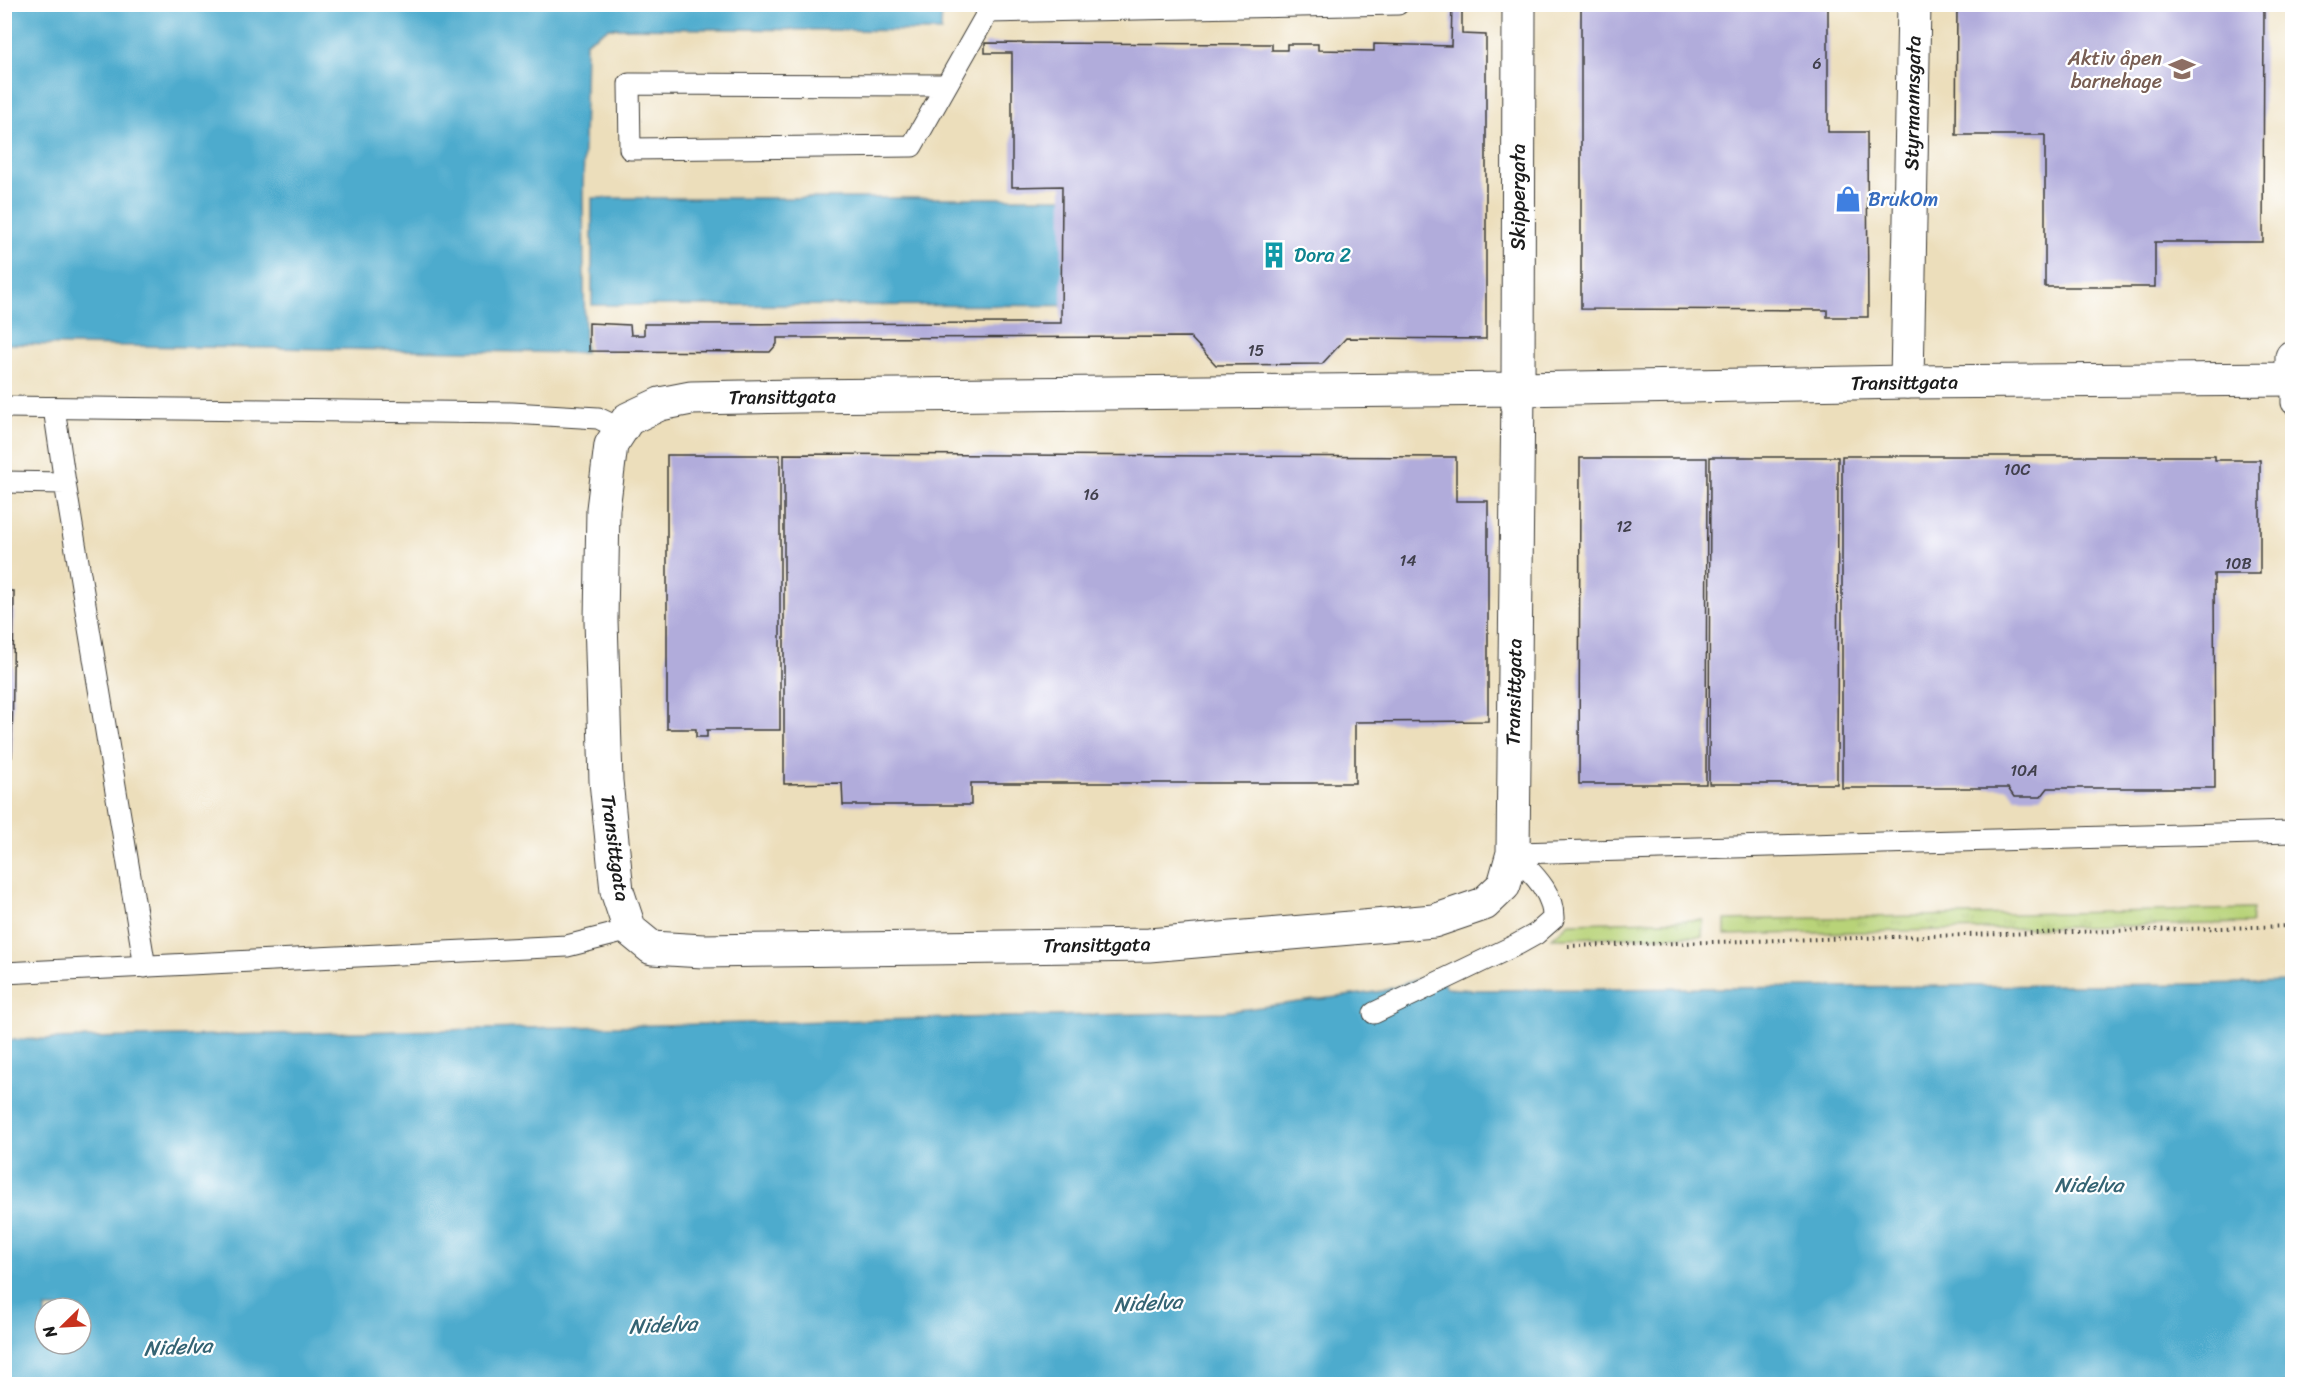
<svg xmlns="http://www.w3.org/2000/svg" width="2297" height="1389" viewBox="0 0 2297 1389" font-family="Sriracha,sans-serif">
  <style>
    .grass { fill: url(#grass-tufts); stroke: #6a784a; stroke-width: 1.5 }
    .water { fill: #4eabcd; stroke: #356474; stroke-width: 1.5; fill-rule: evenodd }
    .building { fill: #b1acdb }
    .lines { fill: none; stroke-linecap: round; stroke-linejoin: round }
    .service-casing { stroke: #3b3934; stroke-width: 23 }
    .minor-casing { stroke: #3b3934; stroke-width: 35 }
    .path { stroke: #3b3934; stroke-width: 4; stroke-dasharray: 1.5 4.5; stroke-linecap: butt }
    .service { stroke: #fff; stroke-width: 21 }
    .minor { stroke: #fff; stroke-width: 33 }
    .labels { text-anchor: middle; dominant-baseline: central; stroke-width: 4.5; stroke-linejoin: round; paint-order: stroke }
    .number-label { font-size: 16px; fill: #41404c }
    .education-label { font-size: 20px; fill: #785e54; stroke: #fff; text-anchor: end }
    .street-label { font-size: 20px; fill: #1c1c1c; stroke: #fff }
    .shop-label { font-size: 20px; fill: #366cbe; stroke: #fff; text-anchor: start }
    .culture-label { font-size: 20px; fill: #0d838f; stroke: #fff; text-anchor: start }
    .water-label { font-size: 21px; font-style: italic; fill: #356474; stroke: #fff }
  </style>
  <defs>
    <pattern id="grass-tufts" width="24" height="20" patternUnits="userSpaceOnUse" patternTransform="scale(1.5)"><rect width="24" height="20" fill="#b8d378"/><path d="M3 7l-1-3M5 7V3M7 7l1-3M15 17l-1-3M17 17v-4M19 17l1-3" fill="none" stroke="#9eb567"/></pattern>
  </defs>
  <rect width="100%" height="100%" fill="#fff"/>
  <filter id="ink" filterUnits="userSpaceOnUse"><feTurbulence type="fractalNoise" baseFrequency=".0167" numOctaves="2"/><feDisplacementMap in="SourceGraphic" scale="12" xChannelSelector="R" yChannelSelector="G"/><feConvolveMatrix kernelMatrix="1 2 1 2 8 2 1 2 1" color-interpolation-filters="sRGB"/></filter>
  <filter id="wash" filterUnits="userSpaceOnUse"><feTurbulence type="fractalNoise" baseFrequency=".008" numOctaves="4" result="noise"/><feDisplacementMap in="SourceGraphic" scale="24" xChannelSelector="R" yChannelSelector="G"/><feGaussianBlur stdDeviation="1.35" result="paint"/><feColorMatrix in="noise" values="0 0 0 0 0 0 0 0 0 0 0 0 0 0 0 0 0 1.4 0 .05"/><feComposite in="paint" operator="in"/></filter>
  <g filter="url(#wash)">
    <rect width="100%" height="100%" fill="#ecdebb"/>
    <g class="grass">
      <path d="M 2253,909 L 2251,923 L 1725,935 L 1725,920 Z"/>
      <path d="M 1703,920 L 1702,936 L 1552,938 L 1569,923 Z"/>
    </g>
    <g class="water">
      <path d="M 5,4 L 942,4 L 942,5 L 941,31 L 608,28 L 586,42 L 583,195 L 585,353 L 5,344 Z"/>
      <path d="M 592,198 L 1301,198 L 1301,306 L 592,305 Z"/>
      <path d="M 1438,972 L 1446,988 L 1474,990 L 2199,984 L 2292,982 L 2292,1384 L 5,1384 L 4,1040 L 1223,1012 L 1383,991 ZM 45,1308 L 81,1308 L 81,1344 L 45,1344 Z"/>
    </g>
    <g id="blocks">
      <g class="building">
        <path d="M 1452,4 L 1462,4 L 1462,34 L 1486,35 L 1486,339 L 1346,338 L 1322,364 L 1216,365 L 1190,337 L 777,338 L 777,344 L 770,352 L 589,351 L 589,323 L 630,325 L 631,335 L 644,335 L 644,324 L 1061,323 L 1062,186 L 1012,187 L 1012,53 L 985,53 L 985,43 L 1272,44 L 1272,50 L 1287,50 L 1287,44 L 1318,44 L 1318,50 L 1374,51 L 1374,44 L 1451,46 Z"/>
        <path d="M 1581,4 L 1828,4 L 1828,132 L 1867,132 L 1868,317 L 1827,317 L 1827,310 L 1581,309 Z"/>
        <path d="M 1957,4 L 2264,4 L 2263,242 L 2155,242 L 2155,287 L 2045,287 L 2045,135 L 1956,135 Z"/>
        <path d="M 784,454 L 1456,457 L 1456,501 L 1488,501 L 1488,721 L 1355,722 L 1355,783 L 971,783 L 971,805 L 843,805 L 842,783 L 784,784 Z"/>
        <path d="M 667,455 L 780,455 L 780,730 L 707,730 L 707,737 L 696,737 L 696,729 L 667,729 Z"/>
        <path d="M 1842,456 L 2215,456 L 2215,460 L 2260,460 L 2260,574 L 2214,574 L 2215,788 L 2048,788 L 2041,797 L 2014,797 L 2008,788 L 1842,788 Z"/>
        <path d="M 1710,457 L 1838,457 L 1837,784 L 1709,784 Z"/>
        <path d="M 1580,458 L 1707,458 L 1706,784 L 1579,784 Z"/>
        <path d="M 4,591 L 14,591 L 12,757 L 4,756 Z"/>
      </g>
    </g>
  </g>
  <g filter="url(#ink)">
    <use href="#blocks" fill-opacity="0" stroke="#3b3934" stroke-width="1.5"/>
    <g class="lines">
      <g class="service-casing">
        <g id="service">
          <path d="M 946,85 L 629,84 L 630,149 L 912,146 L 988,12 L 1398,4"/>
          <path d="M 2292,379 L 2292,403"/>
          <path d="M 4,407 L 512,413 L 598,418 L 621,429"/>
          <path d="M 54,408 L 65,483"/>
          <path d="M 4,482 L 65,483 L 145,967"/>
          <path d="M 1513,853 L 2292,832"/>
          <path d="M 4,973 L 567,946 L 630,930"/>
          <path d="M 1374,1013 L 1518,944 L 1536,934 L 1553,919 C 1554,891 1531,873 1513,853"/>
        </g>
      </g>
      <g class="minor-casing">
        <g id="minor">
          <path id="s1" d="M 1519,4 L 1518,389 L 1513,853 L 1504,885 L 1484,904 L 1434,921 L 1149,945 L 703,951 L 652,948 L 630,930 L 617,891 L 606,781 L 601,620 L 603,509 L 611,445 L 628,419 L 660,404 L 691,398 L 798,396 L 1518,389 L 1907,382 L 2292,379 L 2292,357"/>
          <path id="s2" d="M 1907,382 L 1914,4"/>
        </g>
      </g>
      <path class="path" d="M 1568,946 L 2292,926"/>
      <use href="#service" class="service"/>
      <use href="#minor" class="minor"/>
    </g>
  </g>
  <defs>
    <g id="school-bare" transform="scale(2.07)"><path d="M0-5L7-2L0 1L-7-2ZM-4 1L0 2.5L4 1V4Q0 6-4 4Z" fill="#8d6e63" stroke="#fff" stroke-width="2.5" paint-order="stroke"/></g>
    <g id="shop-bare" transform="scale(2.07)"><path d="M-5-2.5h2.3a2.7 3.5 0 0 1 5.4 0H5L5.5 6h-11ZM-1.5-2.5h3a1.5 2.3 0 0 0-3 0Z" fill="#3f7fe0" stroke="#fff" stroke-width="2.5" paint-order="stroke"/></g>
    <g id="building-bare" transform="scale(2.07)"><path d="M-4-6H4V6H1V3H-1V6H-4ZM-2.5-4.3h1.7v1.8h-1.7ZM.8-4.3h1.7v1.8H.8ZM-2.5-1h1.7V.8h-1.7ZM.8-1h1.7V.8H.8Z" fill="#0f9aa8" stroke="#fff" stroke-width="2.5" paint-order="stroke"/></g>
  </defs>
  <g fill-rule="evenodd">
    <use href="#school-bare" x="2182" y="69"/>
    <use href="#shop-bare" x="1848" y="199"/>
    <use href="#building-bare" x="1274" y="255"/>
  </g>
  <g class="labels">
    <g class="number-label">
      <text x="1817" y="63">6</text>
      <text x="1256" y="350">15</text>
      <text x="2017" y="469">10C</text>
      <text x="1091" y="494">16</text>
      <text x="1624" y="526">12</text>
      <text x="1408" y="560">14</text>
      <text x="2238" y="563">10B</text>
      <text x="2024" y="770">10A</text>
    </g>
    <g class="education-label">
      <text x="2162" y="58">Aktiv åpen<tspan x="2162" dy="23">barnehage</tspan></text>
    </g>
    <g class="street-label">
      <text stroke="none"><textPath href="#s2" startOffset="279">Styrmannsgata</textPath></text>
      <text transform="translate(1518 197) rotate(-90)">Skippergata</text>
      <text stroke="none"><textPath href="#s1" startOffset="3574">Transittgata</textPath></text>
      <text stroke="none"><textPath href="#s1" startOffset="2452">Transittgata</textPath></text>
      <text transform="translate(1514 692) rotate(-89)">Transittgata</text>
      <text transform="translate(615 848) rotate(82)">Transittgata</text>
      <text transform="translate(1097 945) rotate(-1)">Transittgata</text>
    </g>
    <g class="shop-label">
      <text x="1868" y="199">BrukOm</text>
    </g>
    <g class="culture-label">
      <text x="1294" y="255">Dora 2</text>
    </g>
    <g class="water-label">
      <text x="2089" y="1185">Nidelva</text>
      <text transform="translate(1148 1303) rotate(-3)">Nidelva</text>
      <text transform="translate(663 1325) rotate(-3)">Nidelva</text>
      <text transform="translate(178 1347) rotate(-3)">Nidelva</text>
    </g>
  </g>
  <rect width="2297" height="1389" fill="none" stroke="#fff" stroke-width="24"/>
  <g transform="translate(63 1326) rotate(246)"><circle r="28" fill="#ffffff" stroke="#a4a4a4" stroke-width="1.5"/>
  <path d="M0-4.5L10 22L0 15L-10 22Z" fill="#c8321e"/>
  <text y="-9" font-size="16" font-weight="bold" text-anchor="middle" fill="#1c1c1c">N</text>
  </g>
</svg>
